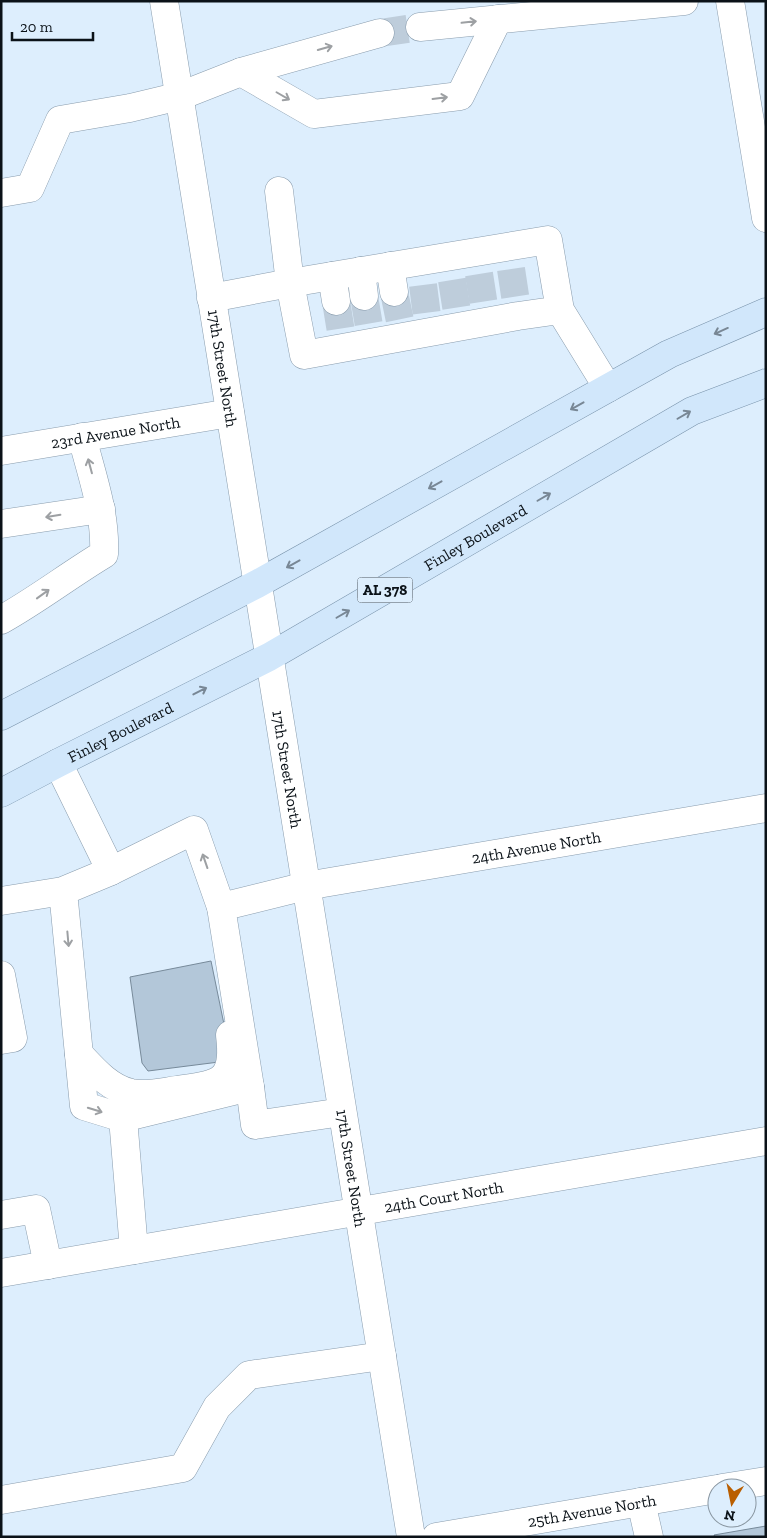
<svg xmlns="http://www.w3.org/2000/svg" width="767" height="1538" viewBox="0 0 767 1538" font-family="'Zilla Slab',serif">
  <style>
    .building { fill: #b3c7d9; stroke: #778a9a }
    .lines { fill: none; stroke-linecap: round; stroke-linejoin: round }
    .minor-tunnel { stroke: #becddb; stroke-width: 28; stroke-dasharray: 28 14; stroke-linecap: butt }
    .minor-casing { stroke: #899cad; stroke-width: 29 }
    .major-casing { stroke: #7892aa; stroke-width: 29 }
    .minor { stroke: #fff; stroke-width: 28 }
    .major { stroke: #d1e7fb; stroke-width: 28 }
    .oneway { stroke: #9da0a3 }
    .oneway2 { stroke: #788795 }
    .labels { text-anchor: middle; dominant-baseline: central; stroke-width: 5; stroke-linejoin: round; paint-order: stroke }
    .shield { fill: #ddeefd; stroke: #4a545d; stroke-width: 1 }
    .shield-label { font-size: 15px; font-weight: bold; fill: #0b1218 }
    .street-label { font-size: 16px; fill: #0b1218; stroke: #ddeefd }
  </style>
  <rect width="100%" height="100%" fill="#ddeefd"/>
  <g class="building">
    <path d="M 211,961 L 226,1034 L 219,1062 L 148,1071 L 142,1063 L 130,977 Z"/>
    <path d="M 766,1526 L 766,1537 L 715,1537 L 714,1535 Z"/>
  </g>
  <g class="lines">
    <g class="minor-tunnel">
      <path d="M 380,33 L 420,27"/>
      <path d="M 511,269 L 516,302"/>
      <path d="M 479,274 L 484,306"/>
      <path d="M 452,280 L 457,312"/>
      <path d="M 423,285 L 427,316"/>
      <path d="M 394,292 L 400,321"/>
      <path d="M 364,296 L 369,326"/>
      <path d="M 336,301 L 341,332"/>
    </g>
    <g class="minor-casing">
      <g id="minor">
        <path id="s1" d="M 164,1 L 411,1537"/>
        <path d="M 730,1 L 766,218"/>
        <path d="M 420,27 L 684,1"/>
        <path d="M 241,72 L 314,114 L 460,96 L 498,19"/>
        <path d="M 1,193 L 30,188 L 60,120 L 130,108 L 180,96 L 241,72 L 380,33"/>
        <path d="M 390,266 L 394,292"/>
        <path d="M 361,271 L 364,296"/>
        <path d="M 332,276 L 336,301"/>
        <path d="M 211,298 L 290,283 L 279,191"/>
        <path d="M 560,310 L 518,316 L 304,355 L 290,283 L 548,240 L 560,310 L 608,388"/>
        <path id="s2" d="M 1,451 L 230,413"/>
        <path d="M 1,524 L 101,509"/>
        <path d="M 1,620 C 37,600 69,575 104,554 C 106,514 92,476 82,437"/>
        <path d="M 58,763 L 111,871"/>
        <path d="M 1,901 L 63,891 L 111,871 L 194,830 L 221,907 L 250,1087 L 123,1118 L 84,1106 L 63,891"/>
        <path id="s3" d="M 221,907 L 306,886 L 766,808"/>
        <path d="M 1,975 L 13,1038 L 1,1040"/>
        <path d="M 79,1054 C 93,1069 109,1088 131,1093 C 146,1096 162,1092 177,1090 C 218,1084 236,1084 230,1035"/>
        <path d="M 250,1087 L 255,1125 L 342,1112"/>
        <path d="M 123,1118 L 134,1250"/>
        <path d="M 1,1215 L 36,1209 L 48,1265"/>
        <path id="s4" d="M 1,1273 L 766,1141"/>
        <path d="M 722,1488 L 766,1481"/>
        <path d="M 1,1500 L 183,1468 L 217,1407 L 249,1375 L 382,1356"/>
        <path d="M 641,1502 L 649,1537"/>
        <path id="s5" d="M 436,1537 L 717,1489"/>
      </g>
    </g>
    <g class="major-casing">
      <g id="major">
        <path d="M 1,716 L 257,584 L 669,354 L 766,312"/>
        <path id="s6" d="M 1,793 L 58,763 L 269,657 L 692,411 L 766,383"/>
      </g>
    </g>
    <use href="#minor" class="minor"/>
    <use href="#major" class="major"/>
  </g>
  <defs><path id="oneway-shaft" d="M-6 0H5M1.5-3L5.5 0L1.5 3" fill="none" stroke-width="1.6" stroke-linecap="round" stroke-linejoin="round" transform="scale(1.25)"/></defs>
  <g class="oneway">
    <use href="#oneway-shaft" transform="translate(469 22) rotate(-6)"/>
    <use href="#oneway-shaft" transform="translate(325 48) rotate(-16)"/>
    <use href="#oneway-shaft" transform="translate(283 96) rotate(30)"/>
    <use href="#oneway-shaft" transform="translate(440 98) rotate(-7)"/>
    <use href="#oneway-shaft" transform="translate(90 466) rotate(-105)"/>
    <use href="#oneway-shaft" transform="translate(53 516) rotate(171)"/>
    <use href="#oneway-shaft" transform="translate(43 594) rotate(-36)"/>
    <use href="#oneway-shaft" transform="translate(205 861) rotate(-109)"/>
    <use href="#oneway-shaft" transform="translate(68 939) rotate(85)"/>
    <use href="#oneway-shaft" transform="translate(95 1110) rotate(17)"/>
  </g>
  <g class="oneway2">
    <use href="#oneway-shaft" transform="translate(721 331) rotate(156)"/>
    <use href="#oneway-shaft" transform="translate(577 406) rotate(151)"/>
    <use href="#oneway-shaft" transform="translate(684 415) rotate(-30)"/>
    <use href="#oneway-shaft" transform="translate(435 485) rotate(151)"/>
    <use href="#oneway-shaft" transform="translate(544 497) rotate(-30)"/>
    <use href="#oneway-shaft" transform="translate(293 564) rotate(151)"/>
    <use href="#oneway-shaft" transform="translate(343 614) rotate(-30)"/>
    <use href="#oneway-shaft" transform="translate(200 691) rotate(-27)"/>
  </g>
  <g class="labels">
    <rect class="shield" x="357.5" y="577.5" width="55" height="25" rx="4"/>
    <g class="shield-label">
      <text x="385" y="590">AL 378</text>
    </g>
    <g class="street-label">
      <text stroke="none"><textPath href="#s1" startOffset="372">17th Street North</textPath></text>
      <text stroke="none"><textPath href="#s2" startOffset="116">23rd Avenue North</textPath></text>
      <text stroke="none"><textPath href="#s6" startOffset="539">Finley Boulevard</textPath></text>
      <text stroke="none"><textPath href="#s6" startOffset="134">Finley Boulevard</textPath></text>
      <text stroke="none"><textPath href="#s1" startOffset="778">17th Street North</textPath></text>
      <text stroke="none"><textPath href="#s3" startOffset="321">24th Avenue North</textPath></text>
      <text stroke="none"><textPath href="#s1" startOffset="1182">17th Street North</textPath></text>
      <text stroke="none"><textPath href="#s4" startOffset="449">24th Court North</textPath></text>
      <text stroke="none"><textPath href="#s5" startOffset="158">25th Avenue North</textPath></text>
    </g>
  </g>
  <rect width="767" height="1538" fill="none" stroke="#0b1218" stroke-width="5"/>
  <g transform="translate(732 1503) rotate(190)"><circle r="24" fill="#ddeefd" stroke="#8996a1"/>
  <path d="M0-4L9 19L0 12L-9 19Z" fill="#b95e00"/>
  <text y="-8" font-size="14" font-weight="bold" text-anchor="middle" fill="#0b1218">N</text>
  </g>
  <path d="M12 32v8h81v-8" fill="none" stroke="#0b1218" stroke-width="2.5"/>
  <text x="20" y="32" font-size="15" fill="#0b1218" stroke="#ddeefd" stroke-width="4" paint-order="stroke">20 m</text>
</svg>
